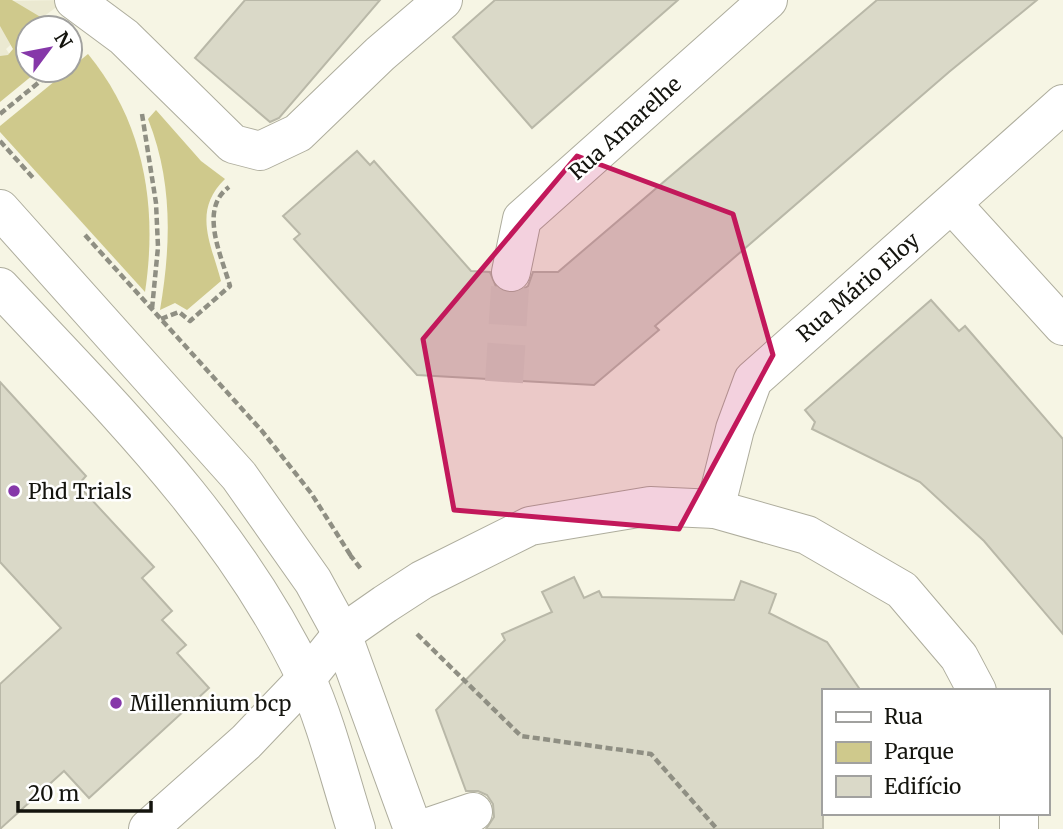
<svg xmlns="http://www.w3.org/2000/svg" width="1063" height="829" viewBox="0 0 1063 829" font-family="Merriweather,serif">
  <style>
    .built { fill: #ebe9d1 }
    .green { fill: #cfc98c }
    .building { fill: #dad9c8; stroke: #b9b8a8; stroke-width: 2 }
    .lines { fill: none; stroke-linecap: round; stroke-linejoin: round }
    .minor-tunnel { stroke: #d4d3c4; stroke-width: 38; stroke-dasharray: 38 19; stroke-linecap: butt }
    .minor-casing { stroke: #aead9d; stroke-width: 40 }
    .path { stroke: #8f8f83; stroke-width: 4.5; stroke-dasharray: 7 3.5; stroke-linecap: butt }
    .minor { stroke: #fff; stroke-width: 38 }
    .marked { fill: #c2185b; fill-opacity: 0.2; stroke: #c2185b; stroke-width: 5; stroke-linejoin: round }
    .poi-dot { fill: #8638a9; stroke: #fff; stroke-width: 2.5 }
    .labels { text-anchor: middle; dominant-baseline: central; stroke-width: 5; stroke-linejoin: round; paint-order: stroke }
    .street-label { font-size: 21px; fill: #14140e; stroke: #fff }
    .poi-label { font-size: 21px; fill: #14140e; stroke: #fff; text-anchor: start }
  </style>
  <rect width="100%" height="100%" fill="#f6f5e4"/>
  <path class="built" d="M 66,0 L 28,28 L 6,49 L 10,55 L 0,63 L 0,1 Z"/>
  <g class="green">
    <path d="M 0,0 L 12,0 L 59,28 L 28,28 L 28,70 L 39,70 L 0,102 L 0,56 L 8,55 L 13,49 L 0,26 Z"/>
    <path d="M 88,54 C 144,122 158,206 145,292 L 0,132 L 0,126 Z"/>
    <path d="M 156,110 L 201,161 L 225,179 C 192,211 211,243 221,281 L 187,310 L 175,303 L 160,310 C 171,245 173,182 148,119 Z"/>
  </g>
  <g class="building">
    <path d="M 245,0 L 380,0 L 279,118 L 270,122 L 195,58 Z"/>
    <path d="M 495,0 L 678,0 L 532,128 L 453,37 Z"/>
    <path d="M 877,0 L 1037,0 L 949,72 L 655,326 L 659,330 L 594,385 L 417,375 L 294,239 L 300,234 L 283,216 L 357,151 L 370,165 L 374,161 L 471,271 L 490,272 L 497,289 L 507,293 L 518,292 L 528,286 L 533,272 L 558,272 Z"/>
    <path d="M 931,300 L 959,331 L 965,326 L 1063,439 L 1063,634 L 984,541 L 920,482 L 812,429 L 815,422 L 805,410 Z"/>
    <path d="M 0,382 L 86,476 L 78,485 L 154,567 L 142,578 L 172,611 L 162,620 L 186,645 L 177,653 L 209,688 L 89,798 L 64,771 L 0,829 L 0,684 L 61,628 L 0,562 Z"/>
    <path d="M 574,577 L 584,598 L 599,591 L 602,597 L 734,600 L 741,581 L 776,594 L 769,613 L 827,642 L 861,691 L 823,691 L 823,829 L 486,829 L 494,817 L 493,804 L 487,795 L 478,791 L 466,791 L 436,710 L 505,640 L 502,634 L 552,612 L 542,592 Z"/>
  </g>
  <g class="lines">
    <path class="minor-tunnel" d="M 504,382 L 511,272"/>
    <g class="minor-casing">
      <g id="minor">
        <path d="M 74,0 L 124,37 L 233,144 L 260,151 L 298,133 L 380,54 L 443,0"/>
        <path d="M 952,204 L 1063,326"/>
        <path d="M 0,209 L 239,476 L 313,581 L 342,634 L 413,829"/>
        <path d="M 511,272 L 522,219 L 768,0"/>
        <path d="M 0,287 C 113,408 234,526 306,678 C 326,721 341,783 356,829"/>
        <path d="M 715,509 L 735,429 L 753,380 L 1063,104"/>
        <path d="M 1019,813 L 1019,829"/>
        <path d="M 148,829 L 246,742 L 306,679 L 342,634 L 385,604 L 422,580 L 530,526 L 650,506 L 715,509 L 807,535 L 902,590 L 959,657 L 977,691"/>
        <path d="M 423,829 L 473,812"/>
      </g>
    </g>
    <g class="path">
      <path d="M 0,114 L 54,70"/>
      <path d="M 142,114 L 156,203 L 158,247 L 152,309"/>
      <path d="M 0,141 L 35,180"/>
      <path d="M 85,235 L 262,431 L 311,493 L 351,556"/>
      <path d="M 161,319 L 179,312 L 190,321 L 230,286 C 222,257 198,209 229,187"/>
      <path d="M 349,557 L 351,556 L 361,569"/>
      <path d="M 417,634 L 521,736 L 651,754 L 717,829"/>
    </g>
    <use href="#minor" class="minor"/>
  </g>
  <path class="marked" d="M 577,156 L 733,214 L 773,355 L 679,529 L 454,510 L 423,339 Z"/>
  <g class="poi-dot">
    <circle cx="14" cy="491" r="7"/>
    <circle cx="116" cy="703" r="7"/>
  </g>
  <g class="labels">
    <g class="street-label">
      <text transform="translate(625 128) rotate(-42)">Rua Amarelhe</text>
      <text transform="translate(858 287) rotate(-41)">Rua Mário Eloy</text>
    </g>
    <g class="poi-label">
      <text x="28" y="491">Phd Trials</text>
      <text x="130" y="703">Millennium bcp</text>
    </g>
  </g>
  <rect x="822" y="689" width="228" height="126" fill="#ffffff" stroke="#a1a19f" stroke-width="2"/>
  <rect x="836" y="712" width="35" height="10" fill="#ffffff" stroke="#a1a19f" stroke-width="2"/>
  <text x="884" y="724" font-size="21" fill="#14140e">Rua</text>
  <rect x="836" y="742" width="35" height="21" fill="#cfc98c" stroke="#a1a19f" stroke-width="2"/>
  <text x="884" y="759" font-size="21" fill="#14140e">Parque</text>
  <rect x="836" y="776" width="35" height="21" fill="#dad9c8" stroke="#a1a19f" stroke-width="2"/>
  <text x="884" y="794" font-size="21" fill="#14140e">Edifício</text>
  <g transform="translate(49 49) rotate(58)"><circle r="33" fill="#ffffff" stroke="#a1a19f" stroke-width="2"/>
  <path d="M0-5L12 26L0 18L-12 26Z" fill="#8638a9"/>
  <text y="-10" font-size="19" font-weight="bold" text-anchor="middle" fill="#14140e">N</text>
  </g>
  <path d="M18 801v10h133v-10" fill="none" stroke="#14140e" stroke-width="3.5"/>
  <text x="28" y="801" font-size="21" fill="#14140e" stroke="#ffffff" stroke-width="5" paint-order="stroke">20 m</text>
</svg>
